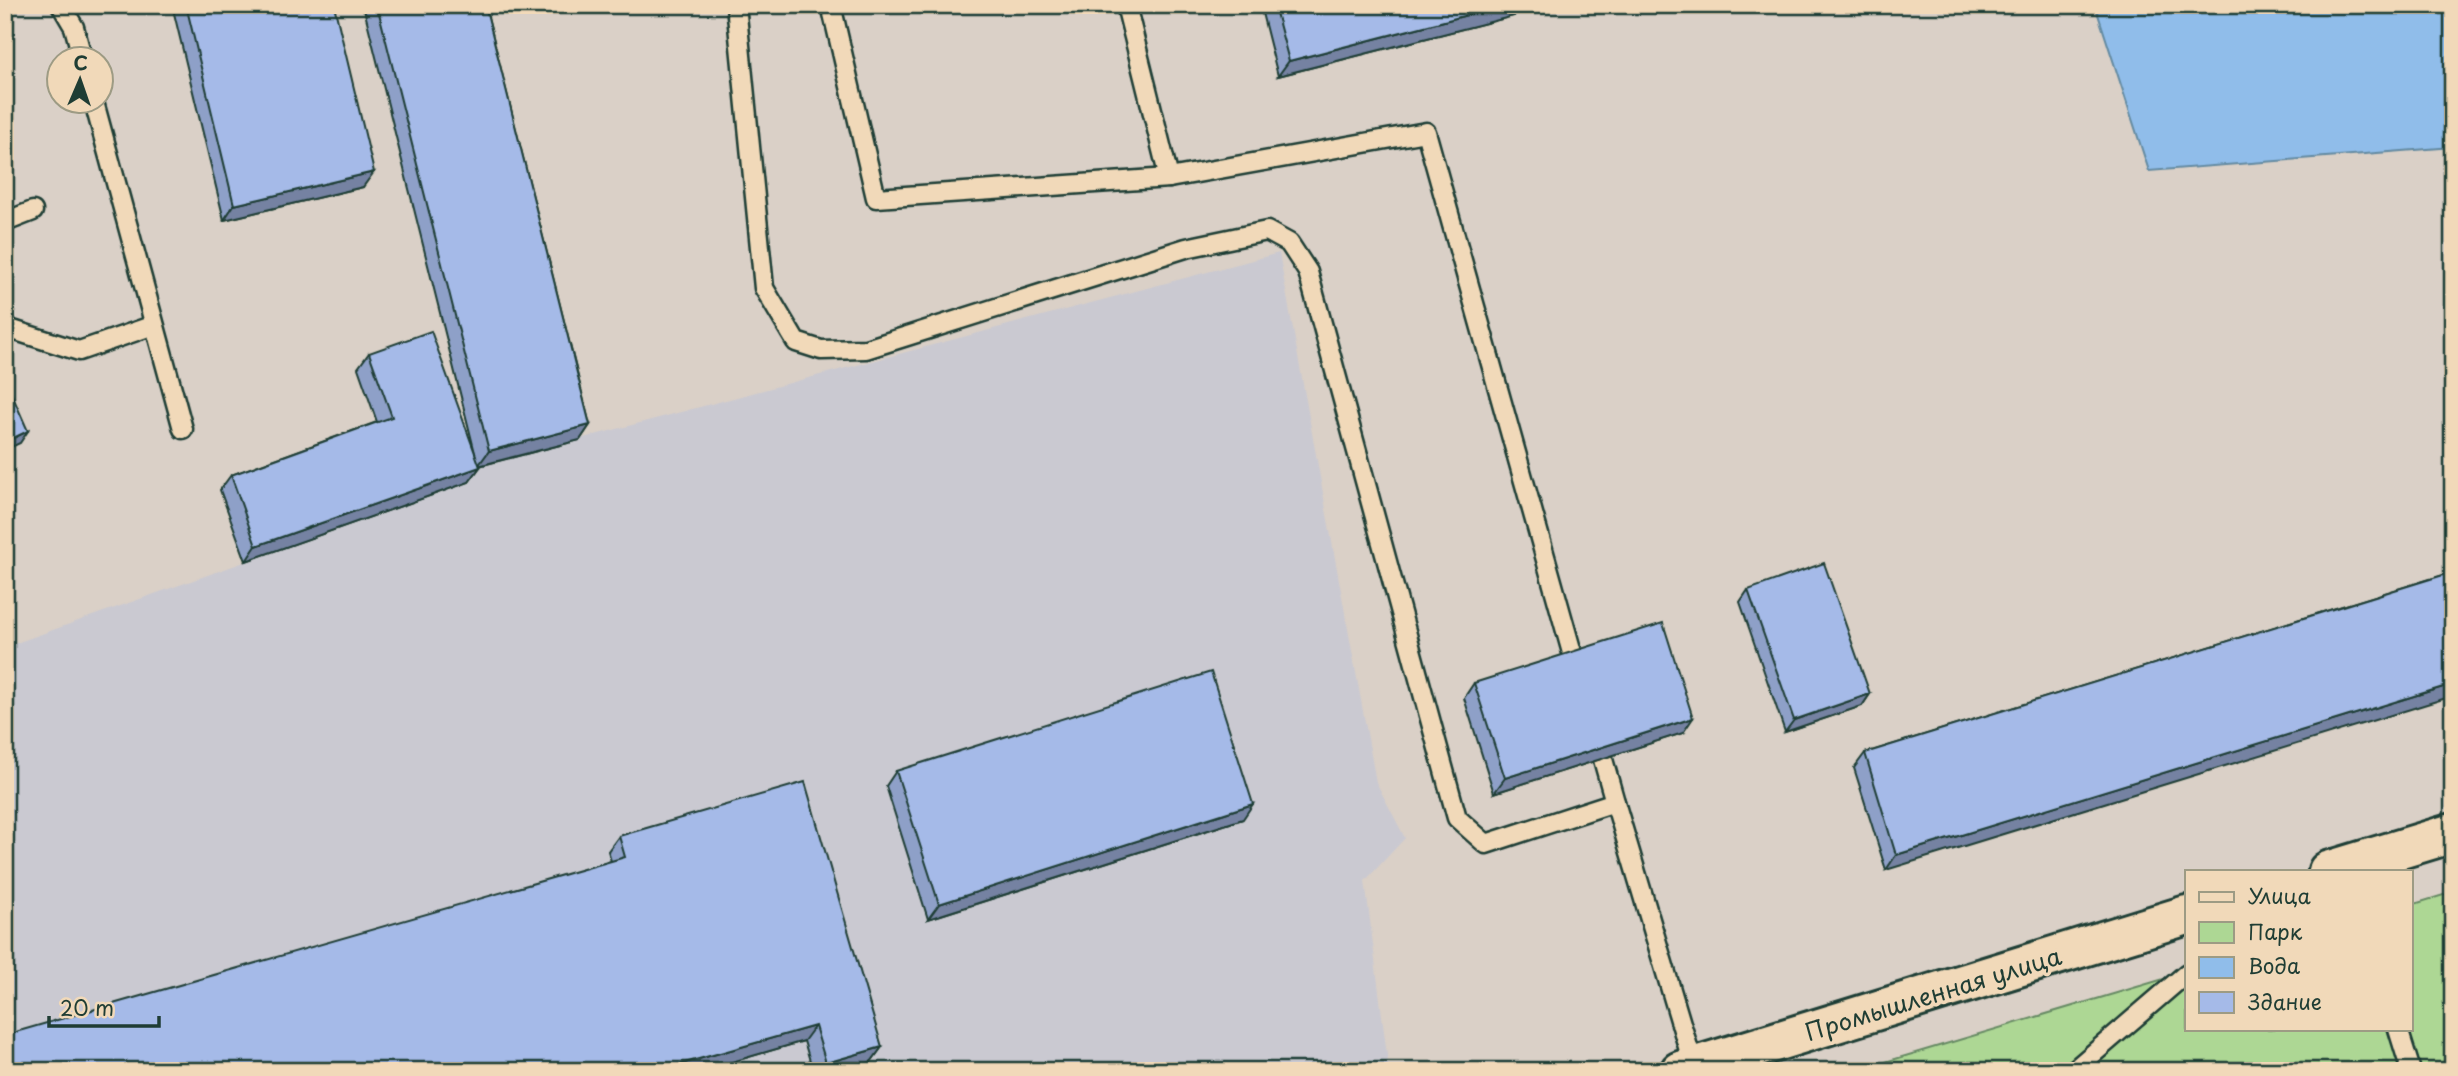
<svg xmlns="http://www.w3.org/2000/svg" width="2458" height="1076" viewBox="0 0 2458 1076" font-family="'Playpen Sans',sans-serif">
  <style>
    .built { fill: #cac9d1 }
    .green { fill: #add794; stroke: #668a64; stroke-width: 2 }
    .water { fill: #90bdea; stroke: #638aa1; stroke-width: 2 }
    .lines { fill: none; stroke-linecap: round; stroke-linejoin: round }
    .service-casing { stroke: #1f3d34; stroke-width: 23 }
    .tertiary-casing { stroke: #1f3d34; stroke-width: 44 }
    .service { stroke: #f1d9b9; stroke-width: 18 }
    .tertiary { stroke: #f1d9b9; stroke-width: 38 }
    .wall { fill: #8ea0c8; stroke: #1f3d34; stroke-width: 2 }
    .shaded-wall { fill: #7482a2; stroke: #1f3d34; stroke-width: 2 }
    .building { fill: #a5bae8; stroke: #1f3d34; stroke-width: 2 }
    .labels { text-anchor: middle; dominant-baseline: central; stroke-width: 7; stroke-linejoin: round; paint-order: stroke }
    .street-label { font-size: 24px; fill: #1f3d34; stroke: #f1d9b9 }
  </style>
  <rect width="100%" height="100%" fill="#dad0c7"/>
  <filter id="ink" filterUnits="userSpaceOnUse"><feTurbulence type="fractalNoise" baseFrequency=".0143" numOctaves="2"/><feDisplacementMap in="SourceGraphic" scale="14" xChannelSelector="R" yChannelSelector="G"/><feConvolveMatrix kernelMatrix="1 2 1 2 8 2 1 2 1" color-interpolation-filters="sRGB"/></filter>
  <g filter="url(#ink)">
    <path class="built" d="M 1279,253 L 1376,782 L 1405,838 L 1365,881 L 1389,1071 L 5,1071 L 5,647 L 469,482 L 478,466 Z"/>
    <path class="green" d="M 2453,892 L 2453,1071 L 1855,1071 L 2187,972 L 2187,1029 L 2411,1029 L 2411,905 Z"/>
    <path class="water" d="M 2095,5 L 2453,5 L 2453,147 L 2149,171 Z"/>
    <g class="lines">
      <g class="service-casing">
        <g id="service">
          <path d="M 61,5 L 74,27 L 83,60"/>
          <path d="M 736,5 L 764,288 L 796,342 L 821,350 L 866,349 L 1186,248 L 1267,231 L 1289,243 L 1308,272 L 1457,818 L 1486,844 L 1615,802 L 1694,1067"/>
          <path d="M 831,5 L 876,198 L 1169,178 L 1426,132 L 1578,674"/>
          <path d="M 1126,5 L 1169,178"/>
          <path d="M 94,102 L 183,429"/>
          <path d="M 5,222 L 33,211"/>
          <path d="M 5,326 L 13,330 L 79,351 L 154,325"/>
          <path d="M 1597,738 L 1615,802"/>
          <path d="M 2398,1029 L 2411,1071"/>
          <path d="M 2073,1071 L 2187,973"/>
        </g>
      </g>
      <g class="tertiary-casing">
        <g id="tertiary">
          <path d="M 2328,871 L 2453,833"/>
          <path d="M 1680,1071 L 2187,915"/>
        </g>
      </g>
      <use href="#service" class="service"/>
      <use href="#tertiary" class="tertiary"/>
    </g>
    <g class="wall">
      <path d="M 172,5 L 334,5 L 363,187 L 224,220 Z"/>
      <path d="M 363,5 L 485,5 L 590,425 L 580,440 L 479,466 L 480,467 L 469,482 L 246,561 L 220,490 L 231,475 L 377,422 L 358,368 L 369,353 L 475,453 Z"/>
      <path d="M 1260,5 L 1521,5 L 1514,16 L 1278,76 Z"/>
      <path d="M 2453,572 L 1886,870 L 1854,768 L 1865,753 Z"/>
      <path d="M 1748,590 L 1870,694 L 1862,706 L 1785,732 L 1740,602 Z"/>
      <path d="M 1474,683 L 1683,733 L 1494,793 L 1464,698 Z"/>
      <path d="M 896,771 L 1243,819 L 928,919 L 886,786 Z"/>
      <path d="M 619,836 L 882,1047 L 871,1062 L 841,1071 L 813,1071 L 804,1041 L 701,1071 L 5,1071 L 611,861 L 608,851 Z"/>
    </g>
    <g class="shaded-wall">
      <path d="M 1506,5 L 1521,5 L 1514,16 L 1278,76 L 1289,61 Z"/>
      <path d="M 374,172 L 363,187 L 224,220 L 234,205 Z"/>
      <path d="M 590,425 L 580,440 L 478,466 L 489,451 Z"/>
      <path d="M 28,431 L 20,443 L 5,450 L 5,442 Z"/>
      <path d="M 480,467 L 469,482 L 246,561 L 256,546 Z"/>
      <path d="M 2453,684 L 2453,696 L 1886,870 L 1896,855 Z"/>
      <path d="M 1870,694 L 1862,706 L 1785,732 L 1794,720 Z"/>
      <path d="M 1693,718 L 1683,733 L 1494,793 L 1505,778 Z"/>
      <path d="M 1253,804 L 1243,819 L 928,919 L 939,904 Z"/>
      <path d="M 815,1026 L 804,1041 L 701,1071 L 666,1071 L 667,1068 Z"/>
      <path d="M 882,1047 L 871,1062 L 841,1071 L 820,1071 L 826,1063 Z"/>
    </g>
    <g class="building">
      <path d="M 186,5 L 334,5 L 374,172 L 234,205 Z"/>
      <path d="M 377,5 L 485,5 L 590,425 L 489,451 Z"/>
      <path d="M 1274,5 L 1506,5 L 1289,61 Z"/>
      <path d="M 431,331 L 480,467 L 256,546 L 231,475 L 392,417 L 369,353 Z"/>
      <path d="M 5,379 L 28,431 L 5,442 Z"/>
      <path d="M 1824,563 L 1870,694 L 1794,720 L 1748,590 Z"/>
      <path d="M 2453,572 L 2453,684 L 1896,855 L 1865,753 Z"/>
      <path d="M 1663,623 L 1693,718 L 1505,778 L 1474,683 Z"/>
      <path d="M 1211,672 L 1253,804 L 939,904 L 896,771 Z"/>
      <path d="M 805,782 L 882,1047 L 826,1063 L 815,1026 L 667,1068 L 668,1071 L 5,1071 L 5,1035 L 625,857 L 619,836 Z"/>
    </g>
  </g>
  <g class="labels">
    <g class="street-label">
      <text transform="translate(1933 993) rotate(-17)">Промышленная улица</text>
    </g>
  </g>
  <rect width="2458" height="1076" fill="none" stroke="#f1d9b9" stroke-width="28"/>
  <rect x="14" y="14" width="2430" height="1048" fill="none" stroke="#1f3d34" stroke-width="2.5" filter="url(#ink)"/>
  <rect x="2185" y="870" width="228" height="161" fill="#f1d9b9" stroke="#9d9b84" stroke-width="2"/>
  <rect x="2199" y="892" width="35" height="10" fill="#f1d9b9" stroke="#9d9b84" stroke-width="2"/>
  <text x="2248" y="904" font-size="21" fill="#1f3d34">Улица</text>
  <rect x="2199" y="922" width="35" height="21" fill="#add794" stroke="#9d9b84" stroke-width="2"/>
  <text x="2248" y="940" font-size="21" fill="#1f3d34">Парк</text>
  <rect x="2199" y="957" width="35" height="21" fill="#90bdea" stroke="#9d9b84" stroke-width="2"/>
  <text x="2248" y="974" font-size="21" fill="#1f3d34">Вода</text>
  <rect x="2199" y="992" width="35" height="21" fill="#a5bae8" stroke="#9d9b84" stroke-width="2"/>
  <text x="2248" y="1010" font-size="21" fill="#1f3d34">Здание</text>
  <g transform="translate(80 80) rotate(2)"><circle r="33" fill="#f1d9b9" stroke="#9d9b84" stroke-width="2"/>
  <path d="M0-5L12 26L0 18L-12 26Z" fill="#1f3d34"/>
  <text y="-10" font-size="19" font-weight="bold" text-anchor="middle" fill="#1f3d34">С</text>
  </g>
  <path d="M49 1016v10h110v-10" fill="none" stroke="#1f3d34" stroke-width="3.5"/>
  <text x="60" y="1016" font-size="21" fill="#1f3d34" stroke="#f1d9b9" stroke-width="5" paint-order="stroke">20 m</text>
</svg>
